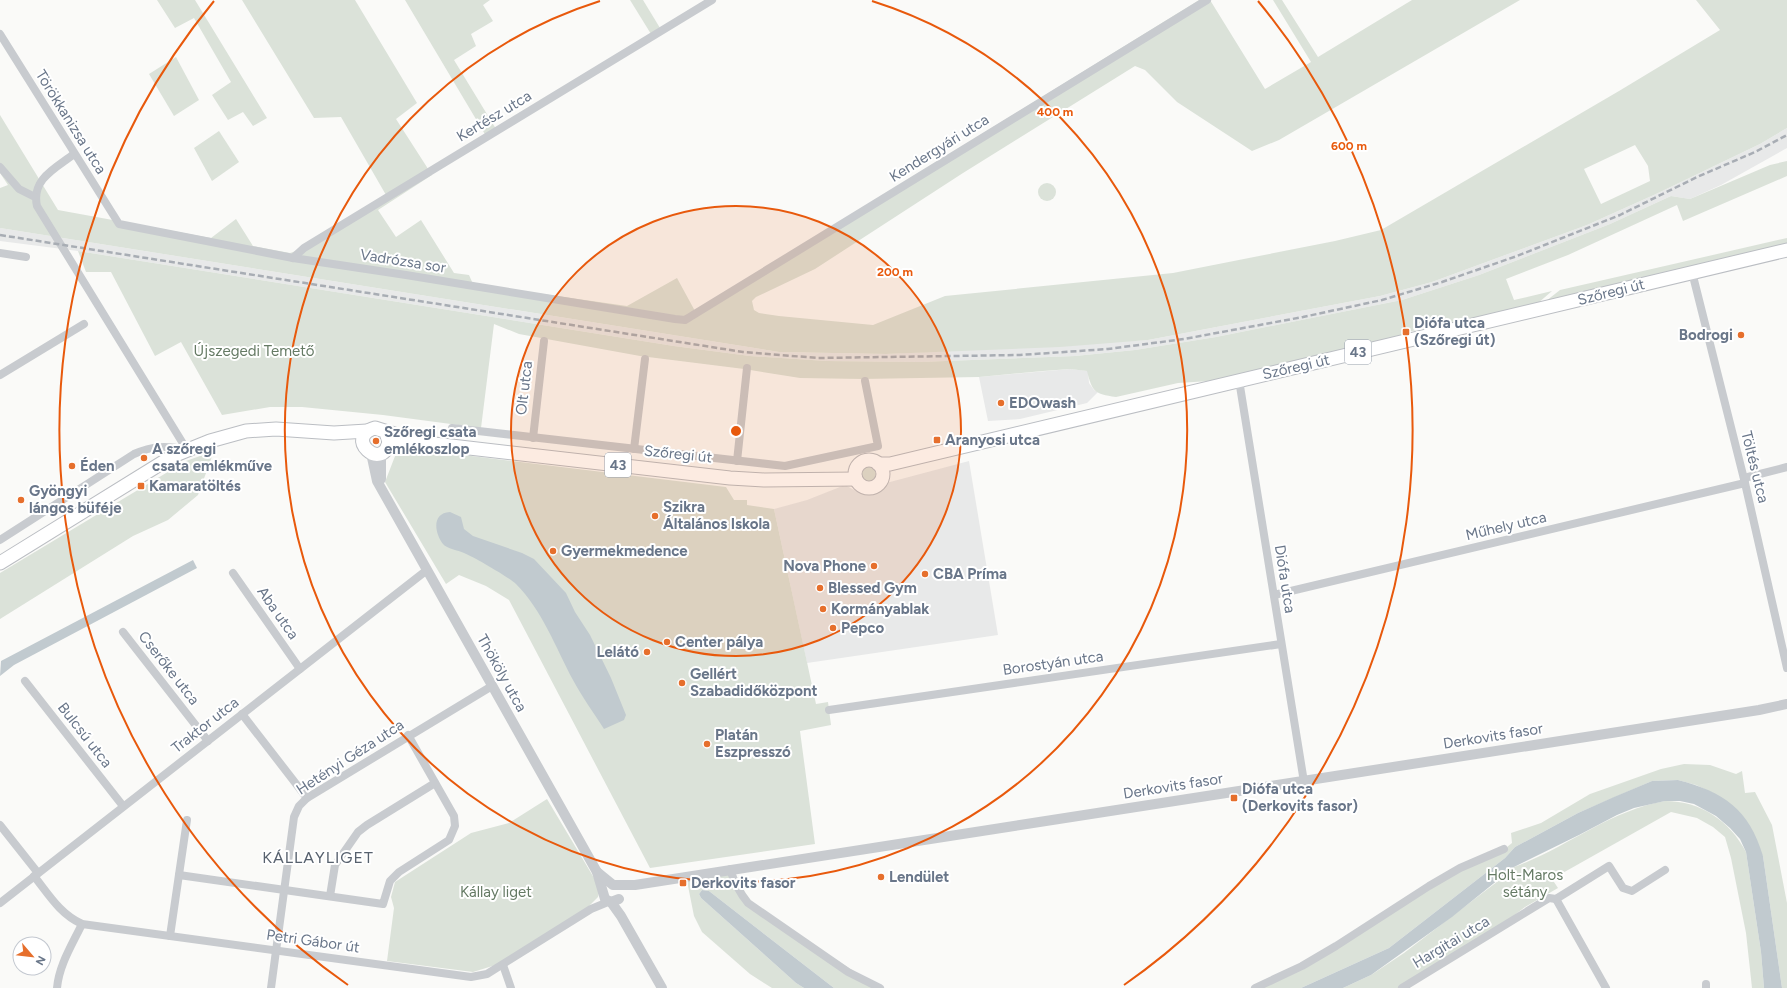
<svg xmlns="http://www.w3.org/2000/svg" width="1787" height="988" viewBox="0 0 1787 988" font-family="Figtree,sans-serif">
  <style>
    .built { fill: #e8e9e9 }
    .green { fill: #dbe2d9; fill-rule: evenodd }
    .water { fill: #c1cacf }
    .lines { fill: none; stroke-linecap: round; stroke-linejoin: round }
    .primary-casing { stroke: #bbbec3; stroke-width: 15 }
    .minor { stroke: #c8cbcf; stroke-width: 8 }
    .tertiary { stroke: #c8cbcf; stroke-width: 10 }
    .primary { stroke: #fff; stroke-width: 13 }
    .rail { stroke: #a8adb4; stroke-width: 2.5; stroke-dasharray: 6 3; stroke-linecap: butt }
    .ring { fill: none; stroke: #e8590c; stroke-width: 2 }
    .poi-dot { fill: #e66f2c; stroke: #fff; stroke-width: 1.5 }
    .labels { text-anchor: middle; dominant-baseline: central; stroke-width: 4; stroke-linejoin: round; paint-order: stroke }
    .shield { fill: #fff; stroke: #969fac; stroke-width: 1 }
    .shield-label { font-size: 14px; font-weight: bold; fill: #697689 }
    .street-label { font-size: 15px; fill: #697689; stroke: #fff }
    .poi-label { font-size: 15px; font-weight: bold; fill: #697689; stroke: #fff; text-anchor: start }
    .park-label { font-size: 15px; fill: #657a64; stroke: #fff }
    .neighbourhood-label { font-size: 16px; letter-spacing: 1px; fill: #57616e; stroke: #fff }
    .centre { fill: #e8590c; stroke: #fff; stroke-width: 2 }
    .ring-label { font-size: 12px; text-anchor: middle; font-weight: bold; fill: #e8590c; stroke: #fff; stroke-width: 4; stroke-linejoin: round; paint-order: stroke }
  </style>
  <rect width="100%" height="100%" fill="#fafaf8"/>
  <g class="built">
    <path d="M 1787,128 L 1787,148 L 1721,185 L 1690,199 L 1671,196 L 1610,224 L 1479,275 L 1402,300 L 1216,337 L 1135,350 L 1075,356 L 919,362 L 827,361 L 750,356 L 674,346 L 78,251 L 0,241 L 0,228 L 779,352 L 886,354 L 1148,340 L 1380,296 L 1432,282 L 1587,225 L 1656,194 L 1760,144 Z"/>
    <path d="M 1070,369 L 1088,371 L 1089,383 L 1094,390 L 1098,392 L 1087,403 L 1020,419 L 988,421 L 979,377 Z"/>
    <path d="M 969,461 L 998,635 L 807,663 L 774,509 L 807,500 L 845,485 L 856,491 Z"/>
  </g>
  <g class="green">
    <path d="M 157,0 L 195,0 L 267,118 L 253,126 L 243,112 L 228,120 L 212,95 L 231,82 L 194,18 L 175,28 Z"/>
    <path d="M 242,0 L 355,0 L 417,103 L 396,119 L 432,175 L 378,210 L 396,237 L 421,220 L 454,273 L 469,275 L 473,284 L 627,306 L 677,278 L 695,311 L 1199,0 L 1210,0 L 1265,89 L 1311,62 L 1273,0 L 1282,0 L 1318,57 L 1412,0 L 1520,0 L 1279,140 L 1252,151 L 1177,102 L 1145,70 L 1135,66 L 963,173 L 815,269 L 756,297 L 752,301 L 754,310 L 759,313 L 779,316 L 873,325 L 945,296 L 1173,273 L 1335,241 L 1381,230 L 1619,91 L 1720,30 L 1696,0 L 1787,0 L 1787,128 L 1760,144 L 1656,194 L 1587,225 L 1432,282 L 1380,296 L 1148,340 L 1060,347 L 886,354 L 779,352 L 0,228 L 0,188 L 8,185 L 0,173 L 0,115 L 58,210 L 211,238 L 236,219 L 253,246 L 290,253 L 296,251 L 386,195 L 341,117 L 314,118 ZM 1635,145 L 1648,166 L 1650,181 L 1601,204 L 1584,169 Z"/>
    <path d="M 405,0 L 490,0 L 483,5 L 493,21 L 471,34 L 476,46 L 454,60 L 496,129 L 486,136 Z"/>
    <path d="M 630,0 L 643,0 L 660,28 L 651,34 Z"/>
    <path d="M 176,57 L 199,100 L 174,116 L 149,74 Z"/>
    <path d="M 219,131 L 239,162 L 212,181 L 194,148 Z"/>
    <path d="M 1787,161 L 1787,176 L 1683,221 L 1677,205 L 1568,255 L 1506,279 L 1514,300 L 1552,291 L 1537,304 L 1440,327 C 1425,328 1408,330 1395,338 L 1210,381 L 1178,383 L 1116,397 C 1094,394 1092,391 1087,371 L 1070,369 L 1043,371 L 979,377 L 862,379 L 800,378 L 744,369 L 640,356 L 519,334 L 494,324 L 481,428 L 383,415 L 302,407 L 270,407 L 222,415 L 181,342 L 155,356 L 111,272 L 86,272 L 78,251 L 674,346 L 750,356 L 827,361 L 919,362 L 1075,356 L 1135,350 L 1216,337 L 1402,300 L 1479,275 L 1610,224 L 1671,196 L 1690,199 L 1770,165 Z"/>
    <circle cx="1047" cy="192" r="9"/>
    <path d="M 1787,238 L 1787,244 L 1547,302 L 1546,301 L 1560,290 Z"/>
    <path d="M 406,448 L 726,487 L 734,500 L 747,500 L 747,505 L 774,509 L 816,704 L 828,702 L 831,725 L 800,731 L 815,844 L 650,868 L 509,600 L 486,586 L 459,575 L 446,584 L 385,482 L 397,451 Z"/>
    <path d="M 214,451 L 198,495 L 168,520 L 133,536 L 0,619 L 0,573 L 186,461 Z"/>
    <circle cx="868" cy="474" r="8"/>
    <path d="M 1684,764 L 1710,765 L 1736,774 L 1742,771 L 1745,793 L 1755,792 L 1772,825 L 1787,903 L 1787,988 L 1782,988 L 1763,856 L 1713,793 L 1696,785 L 1678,780 L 1652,781 L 1578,813 L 1515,847 L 1505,858 L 1389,948 L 1301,988 L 1255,988 L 1302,966 L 1429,886 L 1507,847 L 1512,843 L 1511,833 L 1541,823 L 1590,794 L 1661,769 Z"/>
    <path d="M 547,799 L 600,888 L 598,897 L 588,907 L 499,964 L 473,972 L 387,961 L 394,908 L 391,897 L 395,882 L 471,833 L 509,823 Z"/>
    <path d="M 1665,801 C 1701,801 1730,821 1746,852 L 1761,952 L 1764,988 L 1752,988 L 1746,933 L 1731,858 L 1725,837 L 1713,827 L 1697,818 L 1671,812 L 1552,879 L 1558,888 L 1525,907 L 1508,920 L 1398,988 L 1343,988 L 1371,975 L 1404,953 L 1506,875 L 1514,867 C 1567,848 1608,811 1665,801 Z"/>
    <path d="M 730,869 L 748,903 L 880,988 L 834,988 L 709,891 L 702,890 L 699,894 L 701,898 L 796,983 L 804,988 L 772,988 L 750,974 L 702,932 L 694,916 L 686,876 Z"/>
  </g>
  <g class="water">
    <path d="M 450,512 L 461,517 L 464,529 L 473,536 L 522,553 L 534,559 L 566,593 L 575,612 L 590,635 L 611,678 L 626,715 L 624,720 L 604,729 C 594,713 582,697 573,680 C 556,648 542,610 516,584 C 510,578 474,557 464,553 C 458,550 447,549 443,544 C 434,532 432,513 450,512 Z"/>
    <path d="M 193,560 L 197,568 L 14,665 L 0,676 L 1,661 Z"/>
    <path d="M 1678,780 C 1724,792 1749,809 1763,856 L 1782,988 L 1764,988 L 1761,952 L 1746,852 L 1740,839 L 1730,828 L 1716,816 L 1694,804 L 1680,801 L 1665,801 L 1634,808 L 1617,815 L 1579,835 L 1514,867 L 1452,917 L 1371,975 L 1343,988 L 1301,988 L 1389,948 L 1505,858 L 1515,847 L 1578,813 L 1614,797 L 1652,781 Z"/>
    <path d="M 702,890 L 709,891 L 834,988 L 804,988 L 796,983 L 701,898 L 699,894 Z"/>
  </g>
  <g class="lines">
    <g class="primary-casing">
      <g id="primary">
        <path d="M 386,433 L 389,442 C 382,473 343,437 375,428 L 413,440"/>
        <path d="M 388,445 L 417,442 L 730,478 L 764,480 L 856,479"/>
        <circle cx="869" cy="474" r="14"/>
        <path d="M 878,464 L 890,464 L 1787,250"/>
        <path d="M 0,563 L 173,456 L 210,441 L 246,431 L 276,429 L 334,433 L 367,431"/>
      </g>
    </g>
    <g class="minor">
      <path d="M 0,34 L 119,224 L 293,258 L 406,275 L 675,319 L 685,320 L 1207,0"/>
      <path d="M 74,154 C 56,168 31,179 37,206 L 187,450"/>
      <path d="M 0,167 L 19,189 L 35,197"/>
      <path d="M 0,253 L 26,257"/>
      <path d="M 293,258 L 304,248 L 712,0"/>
      <path d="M 1692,272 L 1745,483 L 1787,668"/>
      <path d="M 0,375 L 84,324"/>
      <path d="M 1239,380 L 1304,782"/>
      <path d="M 452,428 L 785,466 L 878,446 L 865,381"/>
      <path d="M 533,438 L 544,341"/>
      <path d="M 634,449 L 645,359"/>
      <path d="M 737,461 L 747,368"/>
      <path d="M 1744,478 L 1787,467"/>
      <path d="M 0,540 L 134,454 C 152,446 167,445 186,450"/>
      <path d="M 233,573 L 300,669"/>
      <path d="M 1274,595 L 1745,483"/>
      <path d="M 123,632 L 208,741"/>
      <path d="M 25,681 L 123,806"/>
      <path d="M 829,710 L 1281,644"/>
      <path d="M 242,714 L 307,798"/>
      <path d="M 0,825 L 38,873"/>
      <path d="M 730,869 C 734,882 739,892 748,903 L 848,972 L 880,988"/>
      <path d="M 179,875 L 383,904 L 390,881 L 399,872 L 449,840 L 455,826 L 454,816 L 408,735"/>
      <path d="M 34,876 C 49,895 60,914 82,924 L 471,977 L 487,974 L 591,909 L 608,902"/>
      <path d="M 330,896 L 335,865 L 358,832 L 367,825 L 435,783"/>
      <path d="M 1556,899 L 1609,866 L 1623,888 L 1632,891 L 1665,870"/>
      <path d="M 1556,899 L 1606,988"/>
      <path d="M 0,903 L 427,570"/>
      <path d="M 170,936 L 187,820"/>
      <path d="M 503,965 L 511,988"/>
      <path d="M 1706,984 L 1706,988"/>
      <path d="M 57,988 C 59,965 72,945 82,924"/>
      <path d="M 271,988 L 294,817 L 299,806 L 307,798 L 492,686"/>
      <path d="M 1255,988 L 1302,966 L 1336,946 L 1429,886 L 1460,868 L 1504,849"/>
      <path d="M 1402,988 L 1549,898 L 1556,899"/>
    </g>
    <g class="tertiary">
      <path d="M 371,453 L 377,481 L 597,872 L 605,899 L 611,902 L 619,899"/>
      <path d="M 381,479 L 381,453"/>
      <path d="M 597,872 L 613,885 L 635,885 L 1759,710 L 1787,704"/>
      <path d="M 611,902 L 621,916 L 662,988"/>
    </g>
    <use href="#primary" class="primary"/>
    <path class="rail" d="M 0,235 L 743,352 L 818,358 L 1020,355 L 1108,349 L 1184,339 L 1303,317 L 1382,300 L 1442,282 L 1517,256 L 1620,215 L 1697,177 L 1755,152 L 1787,135"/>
  </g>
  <circle cx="736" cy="431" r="225" fill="#e8590c" fill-opacity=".12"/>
  <g class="ring">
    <circle cx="736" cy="431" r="225"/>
    <path d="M872 1A451 451 0 1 1 600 1"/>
    <path d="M348 985A676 676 0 0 1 214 1M1258 1A676 676 0 0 1 1124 985"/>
  </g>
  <g class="poi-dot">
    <rect x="1402" y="328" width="8" height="8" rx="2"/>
    <circle cx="1741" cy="335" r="4"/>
    <circle cx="1001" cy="403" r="4"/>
    <rect x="933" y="436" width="8" height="8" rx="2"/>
    <circle cx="376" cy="441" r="4"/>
    <circle cx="144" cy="458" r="4"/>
    <circle cx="72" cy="466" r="4"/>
    <rect x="137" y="482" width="8" height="8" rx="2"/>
    <circle cx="21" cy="500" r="4"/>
    <circle cx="655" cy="516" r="4"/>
    <circle cx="553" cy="551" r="4"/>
    <circle cx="874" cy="566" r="4"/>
    <circle cx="925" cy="574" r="4"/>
    <circle cx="820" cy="588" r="4"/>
    <circle cx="823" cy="609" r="4"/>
    <circle cx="833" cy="628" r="4"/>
    <circle cx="667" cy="642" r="4"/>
    <circle cx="647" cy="652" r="4"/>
    <circle cx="682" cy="683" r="4"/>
    <circle cx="707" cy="744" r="4"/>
    <rect x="1230" y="794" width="8" height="8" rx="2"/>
    <circle cx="881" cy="877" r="4"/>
    <rect x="679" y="879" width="8" height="8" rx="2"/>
  </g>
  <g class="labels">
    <g class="shield">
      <rect x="1345" y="340" width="26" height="24" rx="3"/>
      <rect x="605" y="453" width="26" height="24" rx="3"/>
    </g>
    <g class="shield-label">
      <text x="1358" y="352">43</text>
      <text x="618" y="465">43</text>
    </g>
    <g class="street-label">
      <text transform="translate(494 116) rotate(-31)">Kertész utca</text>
      <text transform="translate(71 122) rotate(58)">Törökkanizsa utca</text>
      <text transform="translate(939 148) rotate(-32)">Kendergyári utca</text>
      <text transform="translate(403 261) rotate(9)">Vadrózsa sor</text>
      <text transform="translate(1611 292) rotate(-14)">Szőregi út</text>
      <text transform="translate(1296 367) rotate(-13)">Szőregi út</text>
      <text transform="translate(524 388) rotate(-83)">Olt utca</text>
      <text transform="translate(678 454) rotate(6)">Szőregi út</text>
      <text transform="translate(1755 467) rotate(76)">Töltés utca</text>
      <text transform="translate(1506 526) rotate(-13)">Műhely utca</text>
      <text transform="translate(1285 579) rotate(81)">Diófa utca</text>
      <text transform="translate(278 613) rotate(55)">Aba utca</text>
      <text transform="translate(1053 663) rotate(-8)">Borostyán utca</text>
      <text transform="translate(169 668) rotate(52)">Cserőke utca</text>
      <text transform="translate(502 673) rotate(61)">Thököly utca</text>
      <text transform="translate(205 725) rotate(-38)">Traktor utca</text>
      <text transform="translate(85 735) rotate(52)">Bulcsú utca</text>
      <text transform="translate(1493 736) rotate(-9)">Derkovits fasor</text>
      <text transform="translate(350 757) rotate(-33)">Hetényi Géza utca</text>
      <text transform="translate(1173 786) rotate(-9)">Derkovits fasor</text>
      <text transform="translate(313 941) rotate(8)">Petri Gábor út</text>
      <text transform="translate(1451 942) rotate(-31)">Hargitai utca</text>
    </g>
    <g class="poi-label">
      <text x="1414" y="323">Diófa utca<tspan x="1414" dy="17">(Szőregi út)</tspan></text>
      <text x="1733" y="335" text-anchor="end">Bodrogi</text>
      <text x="1009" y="403">EDOwash</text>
      <text x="384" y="432">Szőregi csata<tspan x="384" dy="17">emlékoszlop</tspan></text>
      <text x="945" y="440">Aranyosi utca</text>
      <text x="152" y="449">A szőregi<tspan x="152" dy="17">csata emlékműve</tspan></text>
      <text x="80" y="466">Éden</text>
      <text x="149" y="486">Kamaratöltés</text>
      <text x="29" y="491">Gyöngyi<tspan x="29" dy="17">lángos büféje</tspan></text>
      <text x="663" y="507">Szikra<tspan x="663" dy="17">Általános Iskola</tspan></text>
      <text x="561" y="551">Gyermekmedence</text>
      <text x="866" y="566" text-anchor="end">Nova Phone</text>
      <text x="933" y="574">CBA Príma</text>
      <text x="828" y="588">Blessed Gym</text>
      <text x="831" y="609">Kormányablak</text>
      <text x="841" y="628">Pepco</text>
      <text x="675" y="642">Center pálya</text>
      <text x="639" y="652" text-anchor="end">Lelátó</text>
      <text x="690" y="674">Gellért<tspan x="690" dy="17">Szabadidőközpont</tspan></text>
      <text x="715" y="735">Platán<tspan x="715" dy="17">Eszpresszó</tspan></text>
      <text x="1242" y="789">Diófa utca<tspan x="1242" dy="17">(Derkovits fasor)</tspan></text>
      <text x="889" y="877">Lendület</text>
      <text x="691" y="883">Derkovits fasor</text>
    </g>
    <g class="park-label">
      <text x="254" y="351">Újszegedi Temető</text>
      <text x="1525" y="875">Holt-Maros<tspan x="1525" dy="17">sétány</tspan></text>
      <text x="496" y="892">Kállay liget</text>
    </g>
    <g class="neighbourhood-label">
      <text x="318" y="857">KÁLLAYLIGET</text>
    </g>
  </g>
  <circle cx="736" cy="431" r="6" class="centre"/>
  <g class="ring-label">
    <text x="1055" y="116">400 m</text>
    <text x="1349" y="150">600 m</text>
    <text x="895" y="276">200 m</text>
  </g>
  <g transform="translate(32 956) rotate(118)"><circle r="19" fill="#ffffff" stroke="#c3c8d0"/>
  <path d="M0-3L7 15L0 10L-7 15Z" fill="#e66f2c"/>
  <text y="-6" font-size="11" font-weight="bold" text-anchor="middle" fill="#697689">N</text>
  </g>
</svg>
